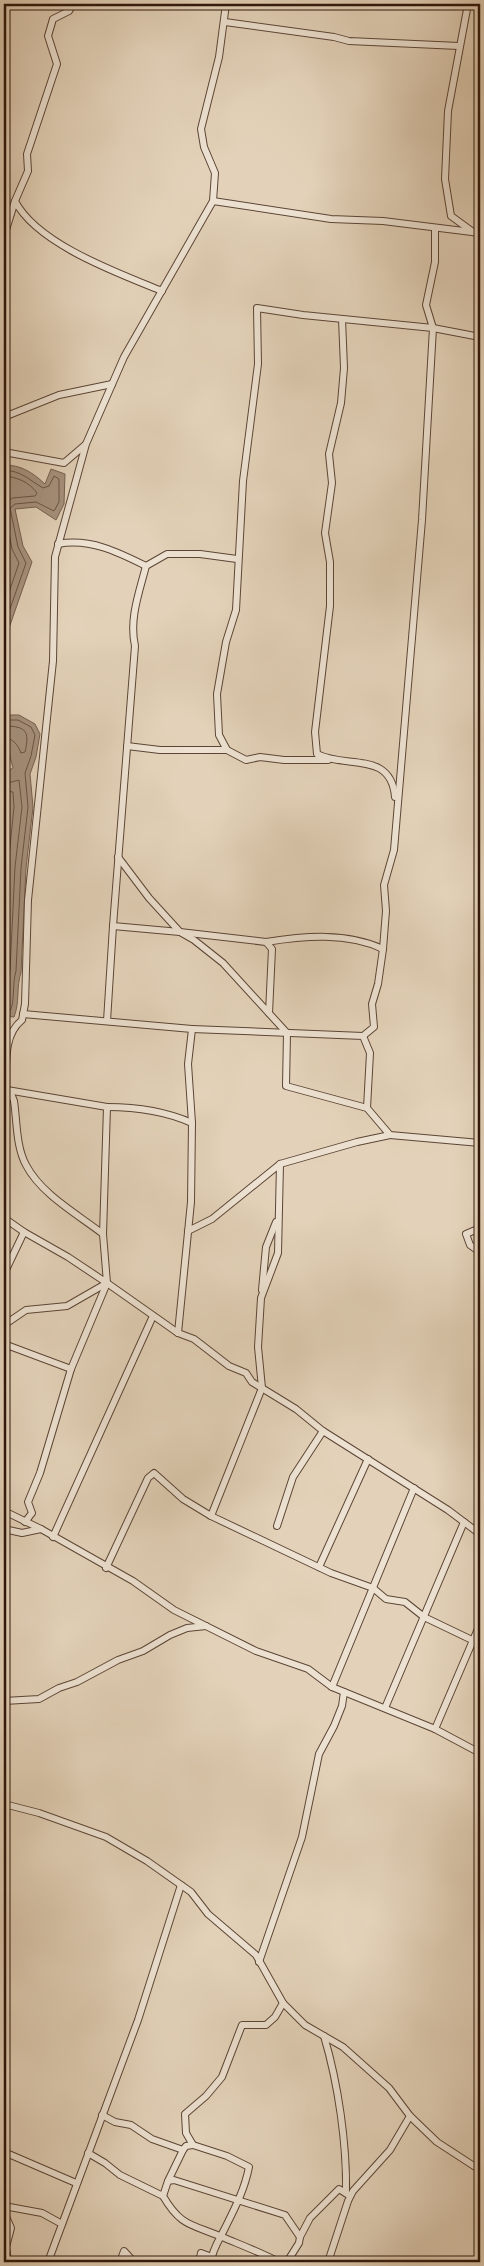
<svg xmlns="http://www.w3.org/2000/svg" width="484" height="2266" viewBox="0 0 484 2266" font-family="Vollkorn,serif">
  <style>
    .water { fill: #a6927e; stroke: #766050 }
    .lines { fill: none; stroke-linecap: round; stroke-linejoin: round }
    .shore { stroke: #6a5444; stroke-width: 1 }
    .street-casing { stroke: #5c4536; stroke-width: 8 }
    .street { stroke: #ede2d2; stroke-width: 6 }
  </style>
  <rect width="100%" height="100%" fill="#e3d2b9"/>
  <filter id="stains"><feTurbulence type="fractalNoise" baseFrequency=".004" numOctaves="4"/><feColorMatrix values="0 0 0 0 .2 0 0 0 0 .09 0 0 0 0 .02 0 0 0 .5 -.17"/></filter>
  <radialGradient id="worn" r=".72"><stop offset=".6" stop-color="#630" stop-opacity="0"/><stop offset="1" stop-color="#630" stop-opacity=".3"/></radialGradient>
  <g class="water">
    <path d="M 4,465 C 21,465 32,472 45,484 L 51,469 L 65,474 L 64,504 L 56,520 L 36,507 L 15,509 L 23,546 L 32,562 L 9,628 L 4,634 Z"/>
    <path d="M 4,715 L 19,715 L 35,724 L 40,734 L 36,757 L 30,774 L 33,807 L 26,868 L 21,972 C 16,988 20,1002 14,1017 L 4,1016 L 4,773 L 13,768 L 9,753 L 4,748 Z"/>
  </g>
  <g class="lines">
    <g class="shore">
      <path d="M 4,470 C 22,471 29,480 43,488 L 49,486 L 54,476 L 59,479 L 59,502 L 54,511 L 36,502 L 15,504 L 10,508 L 18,547 L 26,563 L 4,626"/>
      <path d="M 4,476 C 17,477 29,482 37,493 L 35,496 L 12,498 L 4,506 L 12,549 L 19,563 L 4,607"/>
      <path d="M 4,720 L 18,720 L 31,727 L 35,735 L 31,756 L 25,773 L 28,807 L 21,868 L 16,971 C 12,984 15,1003 10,1011 L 4,1011"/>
      <path d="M 4,726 C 26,726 30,731 25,752 L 21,753 C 18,745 13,738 4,738"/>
      <path d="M 4,784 L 19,780 L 22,807 L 15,867 L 10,970 L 6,984 L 7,1003 L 4,1005"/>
      <path d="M 4,791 L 13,792 L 14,807 L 8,866 L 4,944"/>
    </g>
    <g class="street-casing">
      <g id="street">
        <path d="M 73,4 L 69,11 L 53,19 L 48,36 L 57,64 L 27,154 L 28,171 L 15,201 C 37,244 118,273 162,291"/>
        <path d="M 468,4 L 448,111 L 445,179 L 451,216 L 473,232"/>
        <path d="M 225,22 L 334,37 L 349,41 L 459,46"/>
        <path d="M 213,201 L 331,219 L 383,221 L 480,233"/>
        <path d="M 4,236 L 15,201"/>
        <path d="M 342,319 L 344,368 L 341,403 L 329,454 L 332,483 L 325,533 L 330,562 L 330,606 L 315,732 L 317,754 C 345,769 391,750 395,797"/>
        <path d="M 4,417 L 59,395 L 112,384"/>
        <path d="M 4,452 L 64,463 L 85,445"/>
        <path d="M 58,544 C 90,538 118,552 146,566"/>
        <path d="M 127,746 L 160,750 L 227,750"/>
        <path d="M 328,760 L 284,760 L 260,757 L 246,760 L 227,750 L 219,735 L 217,694 L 226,642 L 236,610 L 243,481 L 258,364 L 257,308 L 303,315 L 433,328 L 426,305 L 435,262 L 435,228"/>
        <path d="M 118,857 L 149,898 L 180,932 L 266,942 L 272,949 L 269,1013"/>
        <path d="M 113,926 L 180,932 L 194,940 L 223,963 L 287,1033 L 286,1086 L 367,1108"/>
        <path d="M 266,942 C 304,936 347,932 383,949"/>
        <path d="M 23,1014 L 192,1029 L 188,1064 L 192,1123 L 191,1202 L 178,1333"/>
        <path d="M 107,1021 L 113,926 L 135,646 C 129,619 139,593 146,566 L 167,554 L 200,554 L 237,559"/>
        <path d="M 192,1029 L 363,1036 L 370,1053 L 367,1108 L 390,1135 L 480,1143"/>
        <path d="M 363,1036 L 374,1027 L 372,1004 L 378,984 L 383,949 L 386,911 L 384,885 L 394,850 L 422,520 L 433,328 L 480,337"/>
        <path d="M 7,1090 L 107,1107 L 103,1234"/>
        <path d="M 107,1107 C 137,1107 165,1111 192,1123"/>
        <path d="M 280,1164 L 357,1142 L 390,1135"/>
        <path d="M 480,1217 L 480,1228 L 466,1234 L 470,1245 L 480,1252"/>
        <path d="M 4,1218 L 24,1232"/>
        <path d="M 188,1231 L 212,1219 L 280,1164 L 278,1253 L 261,1298 L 258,1347 L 262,1388 L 211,1516"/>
        <path d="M 4,1274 L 24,1232 L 68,1257 L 107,1283 L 103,1234 C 77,1214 41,1194 26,1165 C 16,1147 17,1121 14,1101 L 12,1096 L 6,1090 C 7,1066 2,1036 22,1020 L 25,1004 L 28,900 L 53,661 L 55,557 L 86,444 L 124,357 L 213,201 L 215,173 L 204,147 L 201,129 L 219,57 L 226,4"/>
        <path d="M 107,1283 L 178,1333 L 194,1339 L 229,1366 L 246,1373 L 252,1382 L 296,1409 L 323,1431 L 448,1510 L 480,1534"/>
        <path d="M 262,1290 L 266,1247 L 276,1222"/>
        <path d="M 4,1325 L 26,1310 L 67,1306 L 107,1283"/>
        <path d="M 4,1344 L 71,1369"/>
        <path d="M 4,1511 L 41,1529 L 133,1581 L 174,1610 L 256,1651 L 308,1669 L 332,1687 L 435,1729 L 480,1753"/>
        <path d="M 25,1522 L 32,1513 L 28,1502 L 40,1473 L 71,1369 L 107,1283"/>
        <path d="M 277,1526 L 293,1477 L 323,1431"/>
        <path d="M 4,1529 L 22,1533 L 41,1529"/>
        <path d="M 53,1537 L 153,1316"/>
        <path d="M 319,1567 L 368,1459"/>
        <path d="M 106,1568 L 148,1478 L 154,1473 L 183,1499 L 211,1516 L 331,1573 L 373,1588 L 386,1599 L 405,1602 L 424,1617 L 472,1640"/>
        <path d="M 332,1687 L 414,1488"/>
        <path d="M 4,1701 L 39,1699 L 59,1688 L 77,1682 L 118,1660 L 143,1651 L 170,1635 L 187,1628 L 206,1626"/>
        <path d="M 385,1708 L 464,1522"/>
        <path d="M 435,1729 L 480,1624"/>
        <path d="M 4,1804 L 39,1813 L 106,1837 L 147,1861 L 191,1892 L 208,1914 L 256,1955 L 283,2003 L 305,2025 L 343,2047 L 389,2088 L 410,2116 L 437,2142 L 480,2170"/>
        <path d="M 259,1962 L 302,1837 L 319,1754 L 334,1726 L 342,1706 L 344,1692"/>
        <path d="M 324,2036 C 338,2083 347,2144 346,2193"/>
        <path d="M 102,2115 L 115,2122 L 131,2125 L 152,2139 L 183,2150"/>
        <path d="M 4,2152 L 76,2183"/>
        <path d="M 88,2153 L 105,2163 L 120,2175 L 163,2196"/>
        <path d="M 168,2181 L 183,2150 L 186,2146 L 193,2145"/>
        <path d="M 4,2206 L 42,2213 L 62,2224"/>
        <path d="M 4,2212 L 11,2228 L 6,2247 L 8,2262"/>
        <path d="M 300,2237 L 310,2218 L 339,2189 L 347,2194"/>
        <path d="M 48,2262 L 138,2020 L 181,1885"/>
        <path d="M 120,2262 L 124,2251 L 134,2262"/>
        <path d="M 199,2262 L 201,2253 L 212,2257"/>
        <path d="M 211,2262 C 212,2249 221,2237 226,2226 C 236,2206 245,2188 249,2167 L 227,2156 L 193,2145 L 186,2133 L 185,2114 L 206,2096 L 222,2077 L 242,2025 L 266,2025 L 275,2017 L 283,2003"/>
        <path d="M 279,2262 C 260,2252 241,2245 222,2237 C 192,2224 181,2227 163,2196 L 168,2181 L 174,2180 L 285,2215 L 300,2237 L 299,2243 L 287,2262"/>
        <path d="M 328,2262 L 348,2201 L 353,2191 L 390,2150 L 410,2116"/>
      </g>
    </g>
    <use href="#street" class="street"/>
  </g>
  <rect width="484" height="2266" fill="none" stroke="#e3d2b9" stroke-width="20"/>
  <rect x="5" y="5" width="474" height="2256" fill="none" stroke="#2f160b" stroke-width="2.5"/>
  <rect x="10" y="10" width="464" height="2246" fill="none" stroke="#2f160b"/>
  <rect width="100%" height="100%" filter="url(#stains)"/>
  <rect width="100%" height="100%" fill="url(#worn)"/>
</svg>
